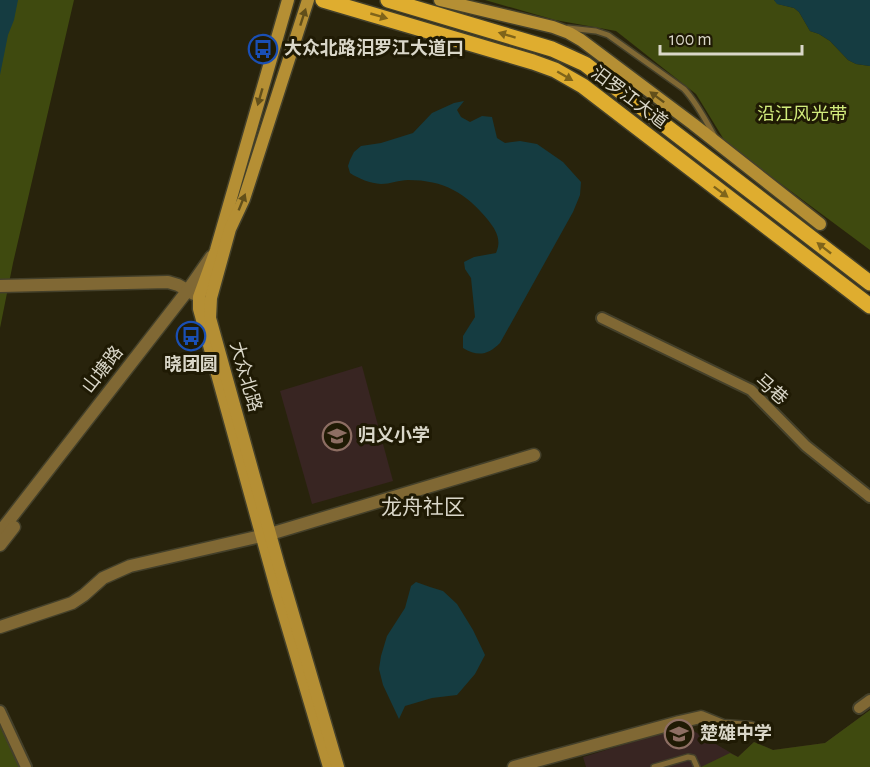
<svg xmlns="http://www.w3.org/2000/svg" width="870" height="767" viewBox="0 0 870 767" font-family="'Alegreya Sans','Noto Sans SC',sans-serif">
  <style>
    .education { fill: #382522 }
    .green { fill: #3f4a0f }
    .water { fill: #153c41 }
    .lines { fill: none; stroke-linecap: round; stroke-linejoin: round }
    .service-casing { stroke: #44402a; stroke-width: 8 }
    .minor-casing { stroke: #44402a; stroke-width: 14 }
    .tertiary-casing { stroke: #44402a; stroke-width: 15 }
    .secondary-casing { stroke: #44402a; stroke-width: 15 }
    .primary-casing { stroke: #44402a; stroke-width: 18 }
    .service { stroke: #806834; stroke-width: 5 }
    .minor { stroke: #806834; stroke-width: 10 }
    .tertiary { stroke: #806834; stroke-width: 12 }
    .secondary { stroke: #b58f34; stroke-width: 12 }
    .primary { stroke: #dfad2f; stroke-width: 15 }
    .oneway { fill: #7f641a }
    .oneway2 { fill: #624f1a }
    .labels { text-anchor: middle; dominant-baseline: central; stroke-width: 6; stroke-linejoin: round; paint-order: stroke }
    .poi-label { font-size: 18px; font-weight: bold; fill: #dad7c9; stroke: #1f1a04; text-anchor: start }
    .street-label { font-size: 18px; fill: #dad7c9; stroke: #1f1a04 }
    .park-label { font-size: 18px; fill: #d2ec7c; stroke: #1f1a04 }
    .quarter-label { font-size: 21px; fill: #dad7c9; stroke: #1f1a04 }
  </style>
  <rect width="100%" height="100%" fill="#28230c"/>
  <g class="education">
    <path d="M 362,366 L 393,481 L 312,504 L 280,391 Z"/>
    <path d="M 870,710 L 870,767 L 586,767 L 583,757 L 685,726 L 738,757 L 754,742 L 773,750 L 825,743 Z"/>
  </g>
  <g class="green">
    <path d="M 0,0 L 74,0 L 13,263 L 0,328 Z"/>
    <path d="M 485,0 L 774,0 L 778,4 L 794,8 L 799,12 L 810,31 L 819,34 L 830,41 L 848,60 L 856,64 L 870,66 L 870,250 L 726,143 L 696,94 L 616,31 L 555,20 Z"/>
    <path d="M 870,710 L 870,767 L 701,767 L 730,753 L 738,757 L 754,742 L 773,750 L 825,743 Z"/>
    <path d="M 0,723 L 19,767 L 0,767 Z"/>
  </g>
  <g class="water">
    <path d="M 0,0 L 18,0 L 14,20 L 8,35 L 0,75 Z"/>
    <path d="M 774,0 L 870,0 L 870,66 L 856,64 L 848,60 L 830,41 L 819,34 L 810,31 L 799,12 L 794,8 L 777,4 Z"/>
    <path d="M 464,101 L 457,110 L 461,117 L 470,122 L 482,116 L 492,117 L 497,138 L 505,143 L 520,141 L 537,144 L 563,162 L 581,182 L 580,195 L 573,212 L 500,343 C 488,355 478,357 463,348 L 463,336 L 475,317 L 471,278 L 465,269 L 464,262 L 474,257 L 496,253 C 502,240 496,230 488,220 C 466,193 444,180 408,180 C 399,180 390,184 381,184 C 370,183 359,179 350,173 L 348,166 L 350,160 L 354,152 L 361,146 L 381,143 L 413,133 L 432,113 L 454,103 Z"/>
    <path d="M 416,582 L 430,587 L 443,591 L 457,604 L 473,630 L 485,655 L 475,674 L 457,695 L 432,698 L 405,706 L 399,719 L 383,685 L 379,669 L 381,656 L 387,636 L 405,608 L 411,586 Z"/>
  </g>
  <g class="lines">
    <g class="service-casing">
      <g id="service">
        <path d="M 568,28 L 596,31 L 608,35 L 684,89 C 697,103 706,121 715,137"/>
        <path d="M 654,767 L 688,757 L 693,758 L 697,767"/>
      </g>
    </g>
    <g class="minor-casing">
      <g id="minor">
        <path d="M 602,318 L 751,390 L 806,446 L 870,497"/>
        <path d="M 859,708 L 870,700"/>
        <path d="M 0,711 L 26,767"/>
      </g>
    </g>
    <g class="tertiary-casing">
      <g id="tertiary">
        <path d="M 0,286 L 168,282 L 178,285 L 194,294"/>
        <path d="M 0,532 L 188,290 L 211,257"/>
        <path d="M 0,545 L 14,527"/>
        <path d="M 0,627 L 72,603 L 84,595 L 103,578 L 130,566 L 270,534 L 534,455"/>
        <path d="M 514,767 L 679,722 L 701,717 L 723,726 L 751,728"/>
      </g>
    </g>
    <g class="secondary-casing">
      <g id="secondary">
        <path d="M 288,0 L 216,250 L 199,297 L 199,309 L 278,595 L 329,767"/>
        <path d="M 308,0 L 244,199 L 230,229 L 211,298 L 210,318 L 279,566 L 338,767"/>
        <path d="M 440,0 L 553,27 L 569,33 L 581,40 L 693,124 L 820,224"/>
      </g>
    </g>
    <g class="primary-casing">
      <g id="primary">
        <path d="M 323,0 L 533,62 L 555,70 L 583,86 L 870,306"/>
        <path d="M 388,0 L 552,49 L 585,64 L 870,283"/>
      </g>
    </g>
    <use href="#service" class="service"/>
    <use href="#minor" class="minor"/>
    <use href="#tertiary" class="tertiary"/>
    <use href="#secondary" class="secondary"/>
    <use href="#primary" class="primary"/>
  </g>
  <defs><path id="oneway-solid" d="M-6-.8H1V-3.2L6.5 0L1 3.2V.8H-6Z" transform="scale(1.5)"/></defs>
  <g class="oneway">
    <use href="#oneway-solid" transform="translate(379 16) rotate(16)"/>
    <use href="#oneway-solid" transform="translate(507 35) rotate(-163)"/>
    <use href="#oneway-solid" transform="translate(565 76) rotate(30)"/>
    <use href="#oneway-solid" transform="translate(721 192) rotate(37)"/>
    <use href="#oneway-solid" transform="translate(824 248) rotate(-142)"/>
  </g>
  <g class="oneway2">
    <use href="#oneway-solid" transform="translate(303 17) rotate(-72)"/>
    <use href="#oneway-solid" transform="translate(260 97) rotate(106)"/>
    <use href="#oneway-solid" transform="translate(657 97) rotate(-143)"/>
    <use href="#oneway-solid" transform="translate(242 202) rotate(-68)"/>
  </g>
  <defs>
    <g id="bus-ring" transform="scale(1.5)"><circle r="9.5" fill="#1f1a04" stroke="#1a4fb4" stroke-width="1.5"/><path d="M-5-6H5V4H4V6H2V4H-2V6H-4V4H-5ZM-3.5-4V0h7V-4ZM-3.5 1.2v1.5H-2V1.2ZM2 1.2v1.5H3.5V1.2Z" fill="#1a4fb4"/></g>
    <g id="school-ring" transform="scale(1.5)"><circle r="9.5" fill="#1f1a04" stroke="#8d6e63" stroke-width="1.5"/><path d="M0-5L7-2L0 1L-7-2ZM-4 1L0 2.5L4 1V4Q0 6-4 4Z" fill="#8d6e63"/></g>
  </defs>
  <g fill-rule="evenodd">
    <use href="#bus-ring" x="263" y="49"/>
    <use href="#bus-ring" x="191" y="336"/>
    <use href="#school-ring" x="337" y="436"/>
    <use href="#school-ring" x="679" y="734"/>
  </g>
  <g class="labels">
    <g class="poi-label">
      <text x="284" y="49">大众北路汨罗江大道口</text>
      <text x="191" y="365" text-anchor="middle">晓团圆</text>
      <text x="358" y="436">归义小学</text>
      <text x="700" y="734">楚雄中学</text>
    </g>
    <g class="street-label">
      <text transform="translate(629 98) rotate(37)">汨罗江大道</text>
      <text transform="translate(103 370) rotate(-52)">山塘路</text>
      <text transform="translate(245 377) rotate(74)">大众北路</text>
      <text transform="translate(771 390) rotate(41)">马巷</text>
    </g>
    <g class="park-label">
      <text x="802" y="115">沿江风光带</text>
    </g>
    <g class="quarter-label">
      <text x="423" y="507">龙舟社区</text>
    </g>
  </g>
  <path d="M660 45v9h142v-9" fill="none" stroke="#dad7c9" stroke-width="3"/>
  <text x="669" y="45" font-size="18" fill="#dad7c9" stroke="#1f1a04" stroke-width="4.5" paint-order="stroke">100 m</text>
</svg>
